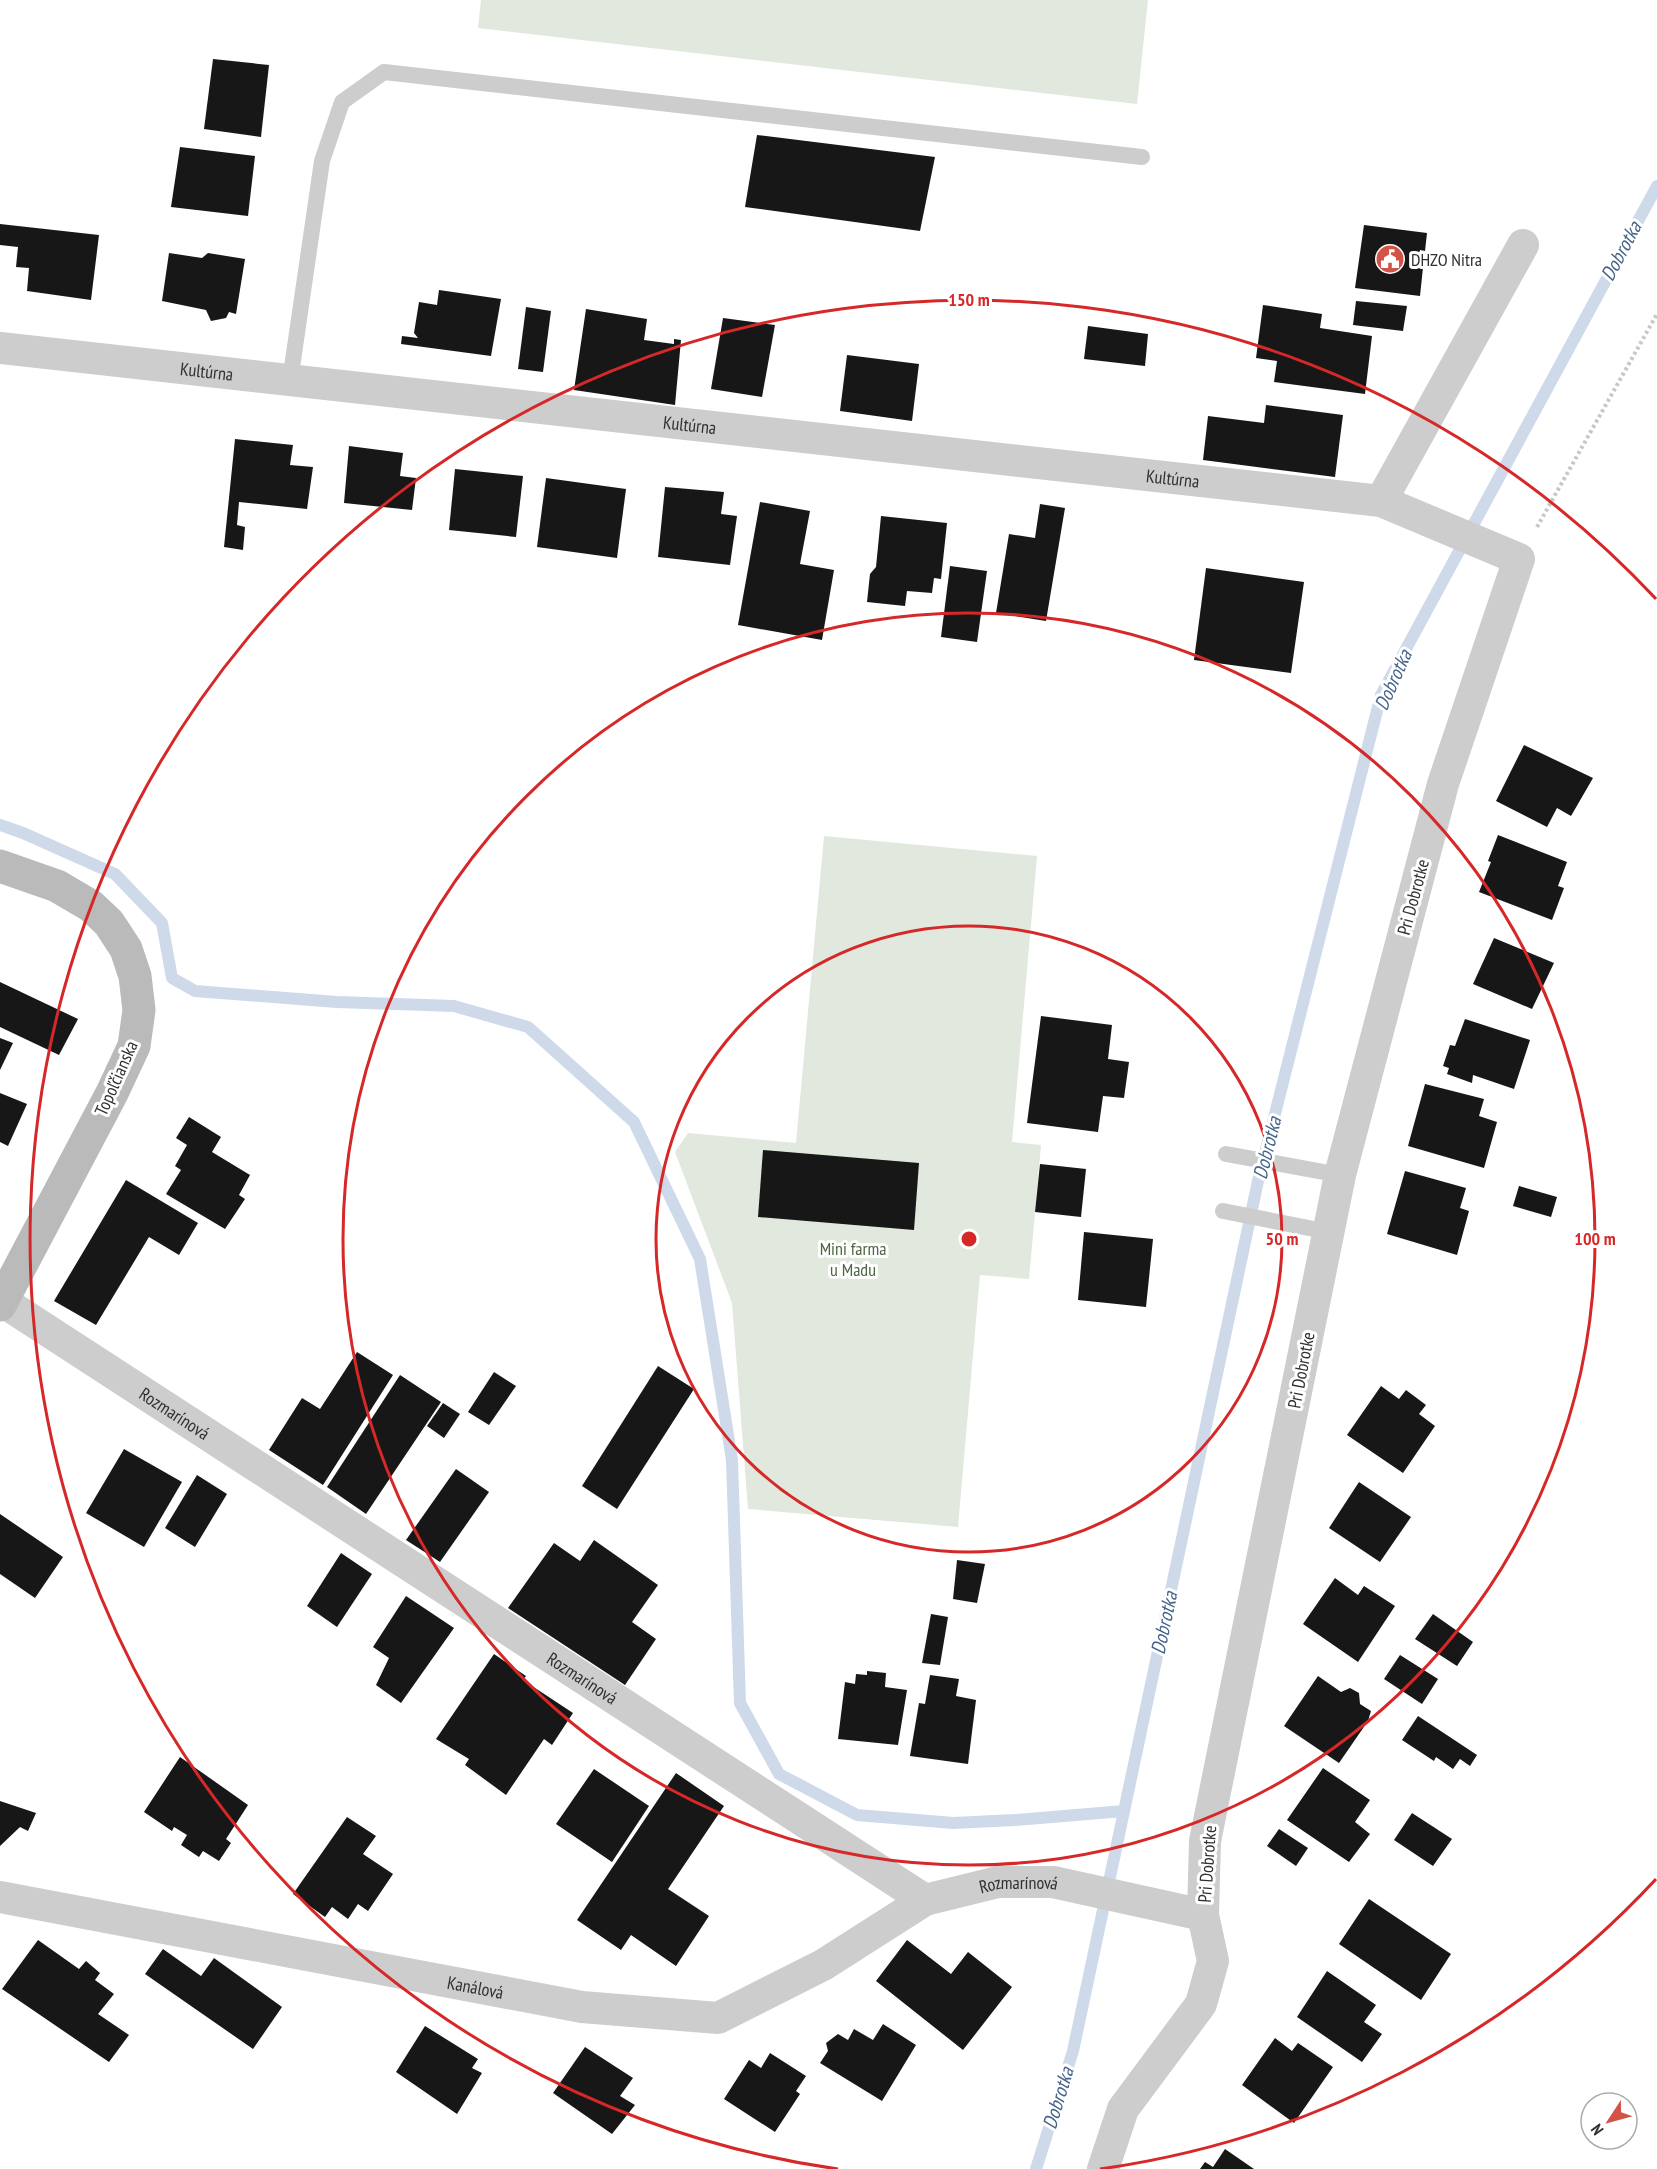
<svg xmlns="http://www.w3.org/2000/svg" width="1657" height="2169" viewBox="0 0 1657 2169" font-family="'PT Sans Narrow',sans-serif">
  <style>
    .green { fill: #e1e8dd }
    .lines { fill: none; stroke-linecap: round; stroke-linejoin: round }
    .stream { stroke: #cedae9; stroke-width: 12 }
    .building { fill: #171717 }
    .path { stroke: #c7c7c7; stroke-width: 4; stroke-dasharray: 3 3; stroke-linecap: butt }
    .lane { stroke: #cdcdcd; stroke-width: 16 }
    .street { stroke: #cdcdcd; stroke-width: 32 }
    .secondary { stroke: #bababa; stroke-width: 33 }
    .ring { fill: none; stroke: #d62828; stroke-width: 3 }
    .labels { text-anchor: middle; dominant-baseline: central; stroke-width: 6; stroke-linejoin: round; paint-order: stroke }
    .poi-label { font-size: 18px; fill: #303030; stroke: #fff; text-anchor: start }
    .street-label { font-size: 18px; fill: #303030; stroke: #fff }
    .park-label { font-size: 18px; fill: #4d6742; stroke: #fff }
    .water-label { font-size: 20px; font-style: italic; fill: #46648a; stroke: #fff }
    .centre { fill: #d62828; stroke: #fff; stroke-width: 3 }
    .ring-label { font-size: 18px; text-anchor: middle; font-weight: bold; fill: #d62828; stroke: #fff; stroke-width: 6; stroke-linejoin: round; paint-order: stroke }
  </style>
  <rect width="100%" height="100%" fill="#fff"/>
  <g class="green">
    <path d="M 481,0 L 1148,0 L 1137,104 L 478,28 Z"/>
    <path d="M 824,836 L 1037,856 L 1012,1142 L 1041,1145 L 1029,1279 L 980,1275 L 958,1527 L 748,1509 L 732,1303 L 675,1152 L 688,1133 L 796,1143 Z"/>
  </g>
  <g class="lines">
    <g class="stream">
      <path d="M 0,825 L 23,833 L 115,874 L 162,923 L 172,978 L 195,991 L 337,1002 L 454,1006 L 528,1027 L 634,1122 L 700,1259 L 732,1460 L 740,1703 L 779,1774 L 857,1815 L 953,1823 L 1015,1820 L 1124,1811"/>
      <path d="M 1036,2169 L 1073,2051 L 1258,1181 L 1381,695 L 1657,186"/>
    </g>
  </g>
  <g class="building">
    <path d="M 213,59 L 269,65 L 261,137 L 204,129 Z"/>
    <path d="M 757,135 L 935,157 L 920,231 L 745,207 Z"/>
    <path d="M 180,147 L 255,156 L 248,216 L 171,207 Z"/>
    <path d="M 0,224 L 99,235 L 91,300 L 27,291 L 29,268 L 16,267 L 18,247 L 0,245 Z"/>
    <path d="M 1364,225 L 1427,233 L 1425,251 L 1420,250 L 1419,257 L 1424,258 L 1420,296 L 1355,288 Z"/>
    <path d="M 169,253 L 202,258 L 208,253 L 245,259 L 236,314 L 229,312 L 226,318 L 211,321 L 206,310 L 162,301 Z"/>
    <path d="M 439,290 L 501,299 L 491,356 L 401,344 L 402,336 L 418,338 L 414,333 L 419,302 L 437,305 Z"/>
    <path d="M 1356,301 L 1407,306 L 1403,331 L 1353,325 Z"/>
    <path d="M 1263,305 L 1322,314 L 1320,328 L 1372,336 L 1365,394 L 1274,382 L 1277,361 L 1256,358 Z"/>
    <path d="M 526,307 L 551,311 L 543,372 L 518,369 Z"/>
    <path d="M 586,309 L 647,319 L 644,340 L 674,344 L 674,339 L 681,340 L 675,405 L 574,390 Z"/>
    <path d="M 723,318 L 775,325 L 762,397 L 711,389 Z"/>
    <path d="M 1088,326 L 1148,334 L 1145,366 L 1084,359 Z"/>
    <path d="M 847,355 L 919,364 L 912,421 L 840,411 Z"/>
    <path d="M 1266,405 L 1343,415 L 1335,477 L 1203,460 L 1208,416 L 1264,423 Z"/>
    <path d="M 235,439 L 293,445 L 290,465 L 313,467 L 307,509 L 239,502 L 237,525 L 245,527 L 243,550 L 224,547 Z"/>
    <path d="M 349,446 L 403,453 L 400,476 L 416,478 L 412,510 L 344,503 Z"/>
    <path d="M 455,469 L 523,476 L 516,537 L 449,530 Z"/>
    <path d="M 546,478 L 626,489 L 617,558 L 537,547 Z"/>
    <path d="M 665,487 L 724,492 L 721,514 L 737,516 L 730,565 L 658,557 Z"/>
    <path d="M 760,502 L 810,511 L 800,564 L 834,570 L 822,640 L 738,625 Z"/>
    <path d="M 1040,504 L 1065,508 L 1046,621 L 996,613 L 1009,534 L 1035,538 Z"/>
    <path d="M 881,516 L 947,523 L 941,579 L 934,578 L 932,593 L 907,591 L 905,606 L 867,602 L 870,574 L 876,567 Z"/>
    <path d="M 950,566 L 987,571 L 977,642 L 941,637 Z"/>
    <path d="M 1206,568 L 1304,582 L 1291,673 L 1194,660 Z"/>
    <path d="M 1524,745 L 1593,778 L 1571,816 L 1557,808 L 1547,827 L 1496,801 Z"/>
    <path d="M 1498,835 L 1567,862 L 1558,886 L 1564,888 L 1552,920 L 1479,892 L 1491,862 L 1488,861 Z"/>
    <path d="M 1494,938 L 1554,963 L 1532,1009 L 1473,984 Z"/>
    <path d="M 0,982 L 78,1019 L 59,1055 L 0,1027 Z"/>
    <path d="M 1041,1016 L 1112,1025 L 1108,1059 L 1129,1062 L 1124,1098 L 1103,1096 L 1098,1132 L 1027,1123 Z"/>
    <path d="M 1465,1019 L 1530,1040 L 1514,1089 L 1473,1075 L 1472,1083 L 1447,1074 L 1449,1068 L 1443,1066 L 1450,1045 L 1455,1046 Z"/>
    <path d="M 0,1038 L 13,1043 L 0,1070 Z"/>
    <path d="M 1425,1084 L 1484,1099 L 1479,1116 L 1497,1122 L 1484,1168 L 1408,1146 Z"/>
    <path d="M 0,1093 L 27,1104 L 8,1146 L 0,1142 Z"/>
    <path d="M 189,1117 L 221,1137 L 212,1152 L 250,1175 L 239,1195 L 245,1199 L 225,1229 L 166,1194 L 181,1170 L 175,1166 L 187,1145 L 176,1138 Z"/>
    <path d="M 763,1150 L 919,1163 L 914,1230 L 758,1217 Z"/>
    <path d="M 1040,1164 L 1086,1169 L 1081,1217 L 1035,1212 Z"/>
    <path d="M 1405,1171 L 1466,1188 L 1460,1208 L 1469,1211 L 1457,1255 L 1387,1234 Z"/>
    <path d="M 126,1180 L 198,1223 L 179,1255 L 149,1237 L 96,1325 L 54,1301 Z"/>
    <path d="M 1519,1186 L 1557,1197 L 1551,1217 L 1513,1206 Z"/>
    <path d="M 1084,1232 L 1153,1239 L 1146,1307 L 1078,1300 Z"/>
    <path d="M 357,1352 L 393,1375 L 323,1485 L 269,1450 L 302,1398 L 320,1409 Z"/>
    <path d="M 658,1366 L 694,1389 L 617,1509 L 582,1486 Z"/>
    <path d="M 494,1372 L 516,1386 L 489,1425 L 468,1412 Z"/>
    <path d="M 400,1375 L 441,1402 L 366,1514 L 327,1487 Z"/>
    <path d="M 1381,1386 L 1399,1399 L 1406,1390 L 1426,1405 L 1419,1414 L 1435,1426 L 1403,1473 L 1347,1435 Z"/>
    <path d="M 443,1403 L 460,1414 L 444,1438 L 427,1426 Z"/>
    <path d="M 124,1449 L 182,1482 L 144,1547 L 86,1513 Z"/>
    <path d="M 456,1469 L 489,1492 L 440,1562 L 406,1540 Z"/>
    <path d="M 197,1475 L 227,1494 L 195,1547 L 165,1528 Z"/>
    <path d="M 1359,1482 L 1411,1517 L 1380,1562 L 1329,1528 Z"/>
    <path d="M 0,1514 L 63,1557 L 35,1598 L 0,1574 Z"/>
    <path d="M 594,1540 L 658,1585 L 632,1622 L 656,1639 L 625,1685 L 508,1608 L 554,1543 L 580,1561 Z"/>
    <path d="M 341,1553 L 372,1574 L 337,1627 L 307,1606 Z"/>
    <path d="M 957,1560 L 985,1564 L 977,1603 L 953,1599 Z"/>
    <path d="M 1335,1578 L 1358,1595 L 1364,1586 L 1395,1606 L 1358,1662 L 1303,1624 Z"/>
    <path d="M 406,1596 L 454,1628 L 401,1703 L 376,1685 L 389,1658 L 373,1647 Z"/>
    <path d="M 931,1614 L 948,1617 L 940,1665 L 922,1663 Z"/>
    <path d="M 1433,1614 L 1473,1642 L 1457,1666 L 1415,1639 Z"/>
    <path d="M 494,1654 L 526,1676 L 523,1680 L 573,1713 L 552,1745 L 544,1739 L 506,1795 L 465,1765 L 469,1759 L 436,1739 Z"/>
    <path d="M 1400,1655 L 1438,1679 L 1422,1704 L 1384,1679 Z"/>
    <path d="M 867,1671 L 886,1673 L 885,1687 L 907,1690 L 898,1745 L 838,1739 L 845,1682 L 855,1684 L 856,1674 L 867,1675 Z"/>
    <path d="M 930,1675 L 959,1679 L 956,1696 L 976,1700 L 968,1764 L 910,1756 L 919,1703 L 925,1704 Z"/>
    <path d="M 1318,1676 L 1341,1692 L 1350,1688 L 1359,1693 L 1360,1704 L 1371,1711 L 1368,1721 L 1339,1763 L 1284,1726 Z"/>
    <path d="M 1418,1716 L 1477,1755 L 1470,1766 L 1460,1759 L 1453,1769 L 1436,1757 L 1434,1761 L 1402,1740 Z"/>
    <path d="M 180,1757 L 248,1805 L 226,1839 L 231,1843 L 219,1861 L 203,1851 L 199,1857 L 181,1845 L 187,1835 L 174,1827 L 172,1831 L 144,1812 Z"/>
    <path d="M 1323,1768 L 1370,1800 L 1355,1822 L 1370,1834 L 1349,1862 L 1287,1820 Z"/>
    <path d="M 594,1769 L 649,1806 L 612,1862 L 556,1824 Z"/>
    <path d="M 676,1773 L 724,1806 L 668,1889 L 709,1916 L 676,1966 L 631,1935 L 621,1950 L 577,1920 Z"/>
    <path d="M 0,1801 L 36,1813 L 28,1831 L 20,1827 L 0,1846 Z"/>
    <path d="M 1412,1813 L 1452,1839 L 1433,1866 L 1394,1840 Z"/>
    <path d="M 347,1817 L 376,1836 L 363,1854 L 393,1874 L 368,1911 L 358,1904 L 348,1919 L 332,1907 L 325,1917 L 293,1894 Z"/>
    <path d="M 1279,1829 L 1308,1848 L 1296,1866 L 1267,1846 Z"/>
    <path d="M 1369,1899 L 1451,1954 L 1421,2000 L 1339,1944 Z"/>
    <path d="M 38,1940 L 79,1969 L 86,1961 L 100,1973 L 95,1980 L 114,1994 L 98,2014 L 129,2035 L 109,2062 L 2,1989 Z"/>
    <path d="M 907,1940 L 951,1974 L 968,1952 L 1012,1987 L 963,2050 L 876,1981 Z"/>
    <path d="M 163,1949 L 201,1976 L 214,1958 L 282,2007 L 253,2049 L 145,1974 Z"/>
    <path d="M 1327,1971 L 1376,2005 L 1364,2022 L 1382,2034 L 1362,2062 L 1297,2017 Z"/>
    <path d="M 883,2024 L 916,2045 L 882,2101 L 820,2063 L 828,2051 L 826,2043 L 838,2034 L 848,2040 L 854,2029 L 873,2040 Z"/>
    <path d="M 425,2026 L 478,2059 L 472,2068 L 482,2073 L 457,2114 L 396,2072 Z"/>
    <path d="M 1275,2038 L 1292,2051 L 1298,2043 L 1333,2067 L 1294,2123 L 1242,2085 Z"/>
    <path d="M 585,2047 L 633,2078 L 620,2096 L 635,2105 L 612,2134 L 553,2093 Z"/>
    <path d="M 770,2053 L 806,2076 L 796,2091 L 800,2094 L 775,2132 L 724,2099 L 749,2060 L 761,2068 Z"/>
    <path d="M 1225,2149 L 1254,2169 L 1200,2169 L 1205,2162 L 1213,2167 Z"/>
  </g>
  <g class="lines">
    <path class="path" d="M 1537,527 L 1657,314"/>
    <g class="lane">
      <path d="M 290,381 L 322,161 L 342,102 L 384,72 L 1142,157"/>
      <path d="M 1226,1154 L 1340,1175"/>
      <path d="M 1223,1211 L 1329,1232"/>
    </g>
    <g class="street">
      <path id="s1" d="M 0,348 L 1381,501 L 1519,559 L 1443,784 L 1340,1175 L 1205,1841 L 1203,1915 L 1213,1961 L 1201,2004 L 1123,2109 L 1103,2169"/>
      <path d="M 1381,501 L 1523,245"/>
      <path id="s2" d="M 2,1301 L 925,1900 L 998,1882 L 1053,1882 L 1203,1915"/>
      <path id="s3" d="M 0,1897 L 582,2007 L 718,2018 L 823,1965 L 925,1900"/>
    </g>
    <path class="secondary" d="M 0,866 L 57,886 L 91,906 L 109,923 L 126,949 L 135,976 L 139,1010 L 134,1046 L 112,1093 L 0,1305"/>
  </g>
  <g class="ring">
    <circle cx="969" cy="1239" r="313"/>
    <circle cx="969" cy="1239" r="626"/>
    <path d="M1656 1879A939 939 0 0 1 1100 2169M838 2169A939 939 0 1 1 1656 599"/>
  </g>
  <defs>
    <g id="civic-disc" transform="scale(1.5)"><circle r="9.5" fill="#d35346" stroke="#fff"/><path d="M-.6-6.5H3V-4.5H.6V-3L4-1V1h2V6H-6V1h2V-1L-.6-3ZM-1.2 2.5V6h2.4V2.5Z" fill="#fff"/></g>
  </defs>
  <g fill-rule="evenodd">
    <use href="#civic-disc" x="1390" y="259"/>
  </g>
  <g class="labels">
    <g class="poi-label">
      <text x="1411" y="259">DHZO Nitra</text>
    </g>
    <g class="street-label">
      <text stroke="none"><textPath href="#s1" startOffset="208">Kultúrna</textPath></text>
      <text stroke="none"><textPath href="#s1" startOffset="694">Kultúrna</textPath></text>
      <text stroke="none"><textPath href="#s1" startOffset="1180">Kultúrna</textPath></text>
      <text transform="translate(1413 897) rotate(-75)">Pri Dobrotke</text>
      <text transform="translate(116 1078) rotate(-66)">Topoľčianska</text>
      <text transform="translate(1301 1370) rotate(-79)">Pri Dobrotke</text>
      <text stroke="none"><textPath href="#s2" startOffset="206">Rozmarínová</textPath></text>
      <text stroke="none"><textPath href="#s2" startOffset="692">Rozmarínová</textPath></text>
      <text transform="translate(1207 1864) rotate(-86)">Pri Dobrotke</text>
      <text stroke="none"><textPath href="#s2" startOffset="1196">Rozmarínová</textPath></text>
      <text stroke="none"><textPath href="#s3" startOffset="484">Kanálová</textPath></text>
    </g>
    <g class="park-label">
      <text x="853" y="1248">Mini farma<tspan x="853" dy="21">u Madu</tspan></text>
    </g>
    <g class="water-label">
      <text transform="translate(1621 251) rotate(-62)">Dobrotka</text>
      <text transform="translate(1393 680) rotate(-66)">Dobrotka</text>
      <text transform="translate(1267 1148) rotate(-76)">Dobrotka</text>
      <text transform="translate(1164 1623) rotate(-78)">Dobrotka</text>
      <text transform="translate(1058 2098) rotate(-73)">Dobrotka</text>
    </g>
  </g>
  <circle cx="969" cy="1239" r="9" class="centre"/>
  <g class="ring-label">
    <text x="969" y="306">150 m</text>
    <text x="1282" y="1245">50 m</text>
    <text x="1595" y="1245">100 m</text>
  </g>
  <g transform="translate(1609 2121) rotate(234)"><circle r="28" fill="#ffffff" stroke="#acacac" stroke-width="1.5"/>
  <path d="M0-4.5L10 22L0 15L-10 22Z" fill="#d35346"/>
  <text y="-9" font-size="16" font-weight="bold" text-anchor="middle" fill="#303030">N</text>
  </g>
</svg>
